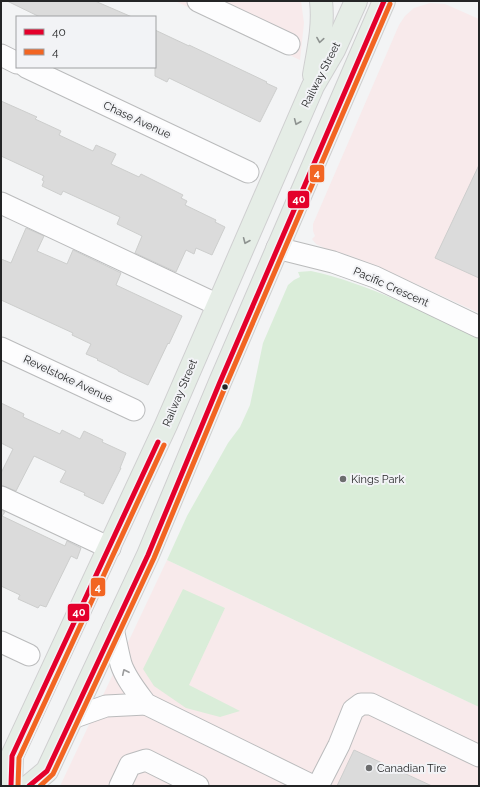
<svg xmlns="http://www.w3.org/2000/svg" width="480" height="787" viewBox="0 0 480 787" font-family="Raleway,sans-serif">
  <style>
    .commercial { fill: #f8eaeb }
    .green { fill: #daedd9 }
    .building { fill: #dbdbdb; stroke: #cdcecd }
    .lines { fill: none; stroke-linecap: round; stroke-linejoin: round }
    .minor-casing { stroke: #babbbc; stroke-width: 23 }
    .highway-casing { stroke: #cfcfd0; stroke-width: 24 }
    .minor { stroke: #fdfdfe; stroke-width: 21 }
    .highway { stroke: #e5ede6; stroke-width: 22 }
    .bus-1-casing { stroke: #f2f3f6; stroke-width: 8 }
    .bus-2-casing { stroke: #f2f3f6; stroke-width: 8 }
    .bus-1 { stroke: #e4002b; stroke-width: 5 }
    .bus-2 { stroke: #f26522; stroke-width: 5 }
    .oneway { stroke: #8e9390 }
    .oneway2 { stroke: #9b9c9d }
    .bus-dot { fill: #242526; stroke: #f2f3f6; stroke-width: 1.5 }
    .poi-dot { fill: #6c6d6e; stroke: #f2f3f6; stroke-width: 1.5 }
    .labels { text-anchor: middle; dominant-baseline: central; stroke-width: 4; stroke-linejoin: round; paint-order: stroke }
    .street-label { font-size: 11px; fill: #242526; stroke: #f2f3f6 }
    .poi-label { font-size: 11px; fill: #242526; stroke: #f2f3f6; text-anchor: start }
    .line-badge { stroke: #f2f3f6; stroke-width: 1.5 }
    .badge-label { font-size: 11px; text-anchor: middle; font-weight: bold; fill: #fff }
  </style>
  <rect width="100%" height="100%" fill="#f3f4f5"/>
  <g class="commercial">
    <path d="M 175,1 L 301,1 L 304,23 L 300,60 Z"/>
    <path d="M 430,3 L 445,4 L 479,19 L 479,313 L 377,266 L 348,255 L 328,250 L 316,244 L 312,239 L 315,236 L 313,231 L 313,224 L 399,25 L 405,16 L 414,8 Z"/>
    <path d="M 167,560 L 479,707 L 479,786 L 60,786 Z"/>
  </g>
  <g class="green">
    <path d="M 311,271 C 370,284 424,313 479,338 L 479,707 L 167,560 L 187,516 L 228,443 L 240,427 L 250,405 L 263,343 L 288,285 L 294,280 L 300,277 L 298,272 Z"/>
    <path d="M 183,589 L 225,608 L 189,685 L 240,711 L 220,717 L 186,708 L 154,686 L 143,669 Z"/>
  </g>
  <g class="building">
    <path d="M 7,1 L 95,1 L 132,17 L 40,17 Z"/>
    <path d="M 155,30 L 189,46 L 189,45 L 267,82 L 266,83 L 277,88 L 260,122 L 169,78 L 167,82 L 155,76 Z"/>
    <path d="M 1,101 L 37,117 L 35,119 L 61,131 L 59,135 L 93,151 L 96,145 L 116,154 L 111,164 L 139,177 L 141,174 L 183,195 L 181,198 L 187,201 L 185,205 L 216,220 L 215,222 L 225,227 L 212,255 L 196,248 L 194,254 L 186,250 L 176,272 L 135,253 L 142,236 L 117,224 L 120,217 L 63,191 L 61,195 L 42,186 L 44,181 L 42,180 L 44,176 L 1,156 Z"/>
    <path d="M 479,165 L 479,278 L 435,258 Z"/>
    <path d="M 26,228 L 44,236 L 37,251 L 67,264 L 73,250 L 121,273 L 116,285 L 182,316 L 169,344 L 168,343 L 148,385 L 118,371 L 118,370 L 97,360 L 98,359 L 86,354 L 91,344 L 72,335 L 73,333 L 1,300 L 1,259 L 11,263 Z"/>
    <path d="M 1,403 L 24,414 L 23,417 L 60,434 L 62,430 L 80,439 L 84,431 L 103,440 L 102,442 L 126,453 L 120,468 L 121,468 L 103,504 L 84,495 L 85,493 L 60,482 L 66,471 L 34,456 L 16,491 L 1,485 L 1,473 L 13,449 L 1,443 Z"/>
    <path d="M 1,510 L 5,512 L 2,516 L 65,546 L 67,541 L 81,548 L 77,559 L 71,556 L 46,607 L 40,605 L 38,608 L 18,599 L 20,595 L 1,586 Z"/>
    <path d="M 354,750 L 432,786 L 337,786 Z"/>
  </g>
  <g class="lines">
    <g class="minor-casing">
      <g id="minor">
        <path d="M 198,1 L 289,44"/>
        <path d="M 1,55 L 17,63"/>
        <path d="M 26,67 L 248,172"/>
        <path d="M 1,203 L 218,305"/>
        <path d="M 277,248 L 333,262 L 375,277 L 479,327"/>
        <path d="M 1,348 L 134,410"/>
        <path d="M 1,497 L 110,548"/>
        <path d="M 113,629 C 116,641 118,653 121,664 C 126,679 137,692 146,704 L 313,786"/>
        <path d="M 1,642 L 29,655"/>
        <path d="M 72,718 L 106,706 L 146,704"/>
        <path d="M 120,786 L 130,765 L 146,760 L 198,786"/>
        <path d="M 318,786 L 339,745 L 353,710 L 361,704 L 371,704 L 479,756"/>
      </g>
    </g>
    <g class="highway-casing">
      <g id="highway">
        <path d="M 314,75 C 318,51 324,26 321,1"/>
        <path d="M 11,786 L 12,756 L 166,425 L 313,86 L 334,50 L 356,1"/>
        <path d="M 29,786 L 47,771 L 148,555 L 220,382 L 384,1"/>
      </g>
    </g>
    <use href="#minor" class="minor"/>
    <use href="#highway" class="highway"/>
    <g class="bus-1-casing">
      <g id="bus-1">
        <path d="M 11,786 L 12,756 L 158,442"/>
        <path d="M 29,786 L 47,771 L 148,555 L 220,382 L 384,1"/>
      </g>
    </g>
    <g class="bus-2-casing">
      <g id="bus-2">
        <path d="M 18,786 L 19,758 L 164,445"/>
        <path d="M 40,786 L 53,774 L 154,558 L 226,385 L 390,4"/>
      </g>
    </g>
    <use href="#bus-1" class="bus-1"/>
    <use href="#bus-2" class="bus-2"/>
  </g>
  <defs><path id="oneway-chevron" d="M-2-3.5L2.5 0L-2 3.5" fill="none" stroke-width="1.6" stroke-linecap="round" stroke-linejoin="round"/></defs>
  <g class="oneway">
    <use href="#oneway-chevron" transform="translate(320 40) rotate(99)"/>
    <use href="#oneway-chevron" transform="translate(297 122) rotate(113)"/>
    <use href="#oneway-chevron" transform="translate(246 241) rotate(113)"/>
  </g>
  <use class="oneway2" href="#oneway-chevron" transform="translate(125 672) rotate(-115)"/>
  <circle class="bus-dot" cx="225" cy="387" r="3.5"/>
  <g class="poi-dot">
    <circle cx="343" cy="479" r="4"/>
    <circle cx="369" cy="768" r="4"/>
  </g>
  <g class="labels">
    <g class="street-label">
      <text transform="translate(321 75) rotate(-63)">Railway Street</text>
      <text transform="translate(137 120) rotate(25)">Chase Avenue</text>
      <text transform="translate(391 287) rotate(24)">Pacific Crescent</text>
      <text transform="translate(68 379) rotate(25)">Revelstoke Avenue</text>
      <text transform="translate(180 393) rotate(-67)">Railway Street</text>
    </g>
    <g class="poi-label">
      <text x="351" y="479">Kings Park</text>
      <text x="377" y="768">Canadian Tire</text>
    </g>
  </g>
  <g class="line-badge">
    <rect x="309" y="164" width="16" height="19" rx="4" fill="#f26522"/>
    <rect x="287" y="190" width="23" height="19" rx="4" fill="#e4002b"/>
    <rect x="90" y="577" width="16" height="20" rx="4" fill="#f26522"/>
    <rect x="67" y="603" width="23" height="19" rx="4" fill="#e4002b"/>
  </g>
  <g class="badge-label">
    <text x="317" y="177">4</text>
    <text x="299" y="203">40</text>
    <text x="98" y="591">4</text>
    <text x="79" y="616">40</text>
  </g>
  <rect width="480" height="787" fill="none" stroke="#242526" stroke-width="4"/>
  <rect x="16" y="16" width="140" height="52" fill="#f2f3f6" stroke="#a0a1a3"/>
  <rect x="24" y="29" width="20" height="6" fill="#e4002b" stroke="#a0a1a3"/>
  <text x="52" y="36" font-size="12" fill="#242526">40</text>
  <rect x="24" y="49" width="20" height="6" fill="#f26522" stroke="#a0a1a3"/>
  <text x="52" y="56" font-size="12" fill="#242526">4</text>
</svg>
